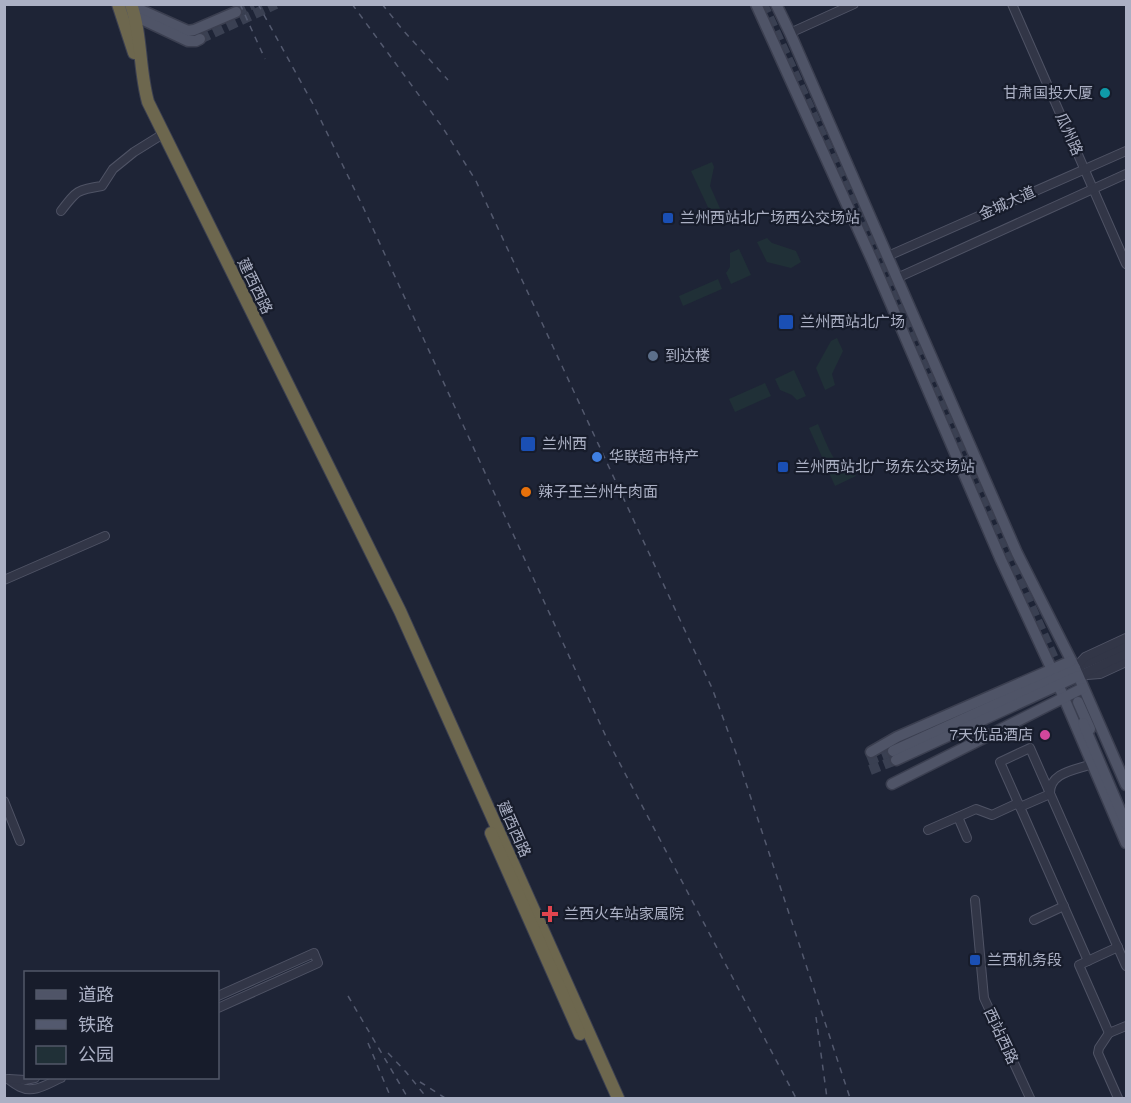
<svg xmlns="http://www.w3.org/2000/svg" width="1131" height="1103" viewBox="0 0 1131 1103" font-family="'Work Sans','Noto Sans SC',sans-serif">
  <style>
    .green { fill: #203037 }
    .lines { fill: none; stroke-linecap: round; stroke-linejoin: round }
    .major-tunnel { stroke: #3a4052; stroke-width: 10; stroke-dasharray: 10 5; stroke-linecap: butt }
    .minor-casing { stroke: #4f5365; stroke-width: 10 }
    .major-casing { stroke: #3b3f50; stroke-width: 13 }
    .highway-casing { stroke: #3c4051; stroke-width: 14 }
    .minor { stroke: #323647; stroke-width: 8 }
    .major { stroke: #4f5467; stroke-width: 10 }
    .highway { stroke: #6d674e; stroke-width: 12 }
    .rail { stroke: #53596e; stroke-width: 1.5; stroke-dasharray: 6 6; stroke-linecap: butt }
    .culture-dot { fill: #0f9aa8; stroke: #171c2b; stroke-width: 2 }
    .transit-dot { fill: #1a4fb4; stroke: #171c2b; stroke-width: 2 }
    .service-dot { fill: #5c6f8a; stroke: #171c2b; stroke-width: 2 }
    .shop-dot { fill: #3f7fe0; stroke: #171c2b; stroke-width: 2 }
    .food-dot { fill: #e8710a; stroke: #171c2b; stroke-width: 2 }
    .hotel-dot { fill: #d1479c; stroke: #171c2b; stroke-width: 2 }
    .health-dot { fill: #e0444e; stroke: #171c2b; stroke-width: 2 }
    .labels { text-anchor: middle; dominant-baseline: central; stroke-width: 4.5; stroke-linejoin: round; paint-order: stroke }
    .poi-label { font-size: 15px; fill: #abb0c4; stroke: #171c2b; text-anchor: start }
    .street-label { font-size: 15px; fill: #abb0c4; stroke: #171c2b }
  </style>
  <rect width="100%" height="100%" fill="#1e2436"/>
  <g class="green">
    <path d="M 712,162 L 714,167 L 710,186 L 722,213 L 713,218 L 691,171 Z"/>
    <path d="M 767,238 L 772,243 L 796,251 L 801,262 L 791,268 L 767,262 L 757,242 Z"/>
    <path d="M 739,249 L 751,275 L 731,284 L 726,273 L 730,267 L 730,253 Z"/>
    <path d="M 718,279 L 722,289 L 683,306 L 679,296 Z"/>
    <path d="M 837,338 L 843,351 L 832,374 L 835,385 L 825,390 L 816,368 L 831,341 Z"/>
    <path d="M 794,370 L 806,396 L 797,400 L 792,395 L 780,390 L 775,379 Z"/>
    <path d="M 765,383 L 771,396 L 735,412 L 729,399 Z"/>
    <path d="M 818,424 C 823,435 829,452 836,461 C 842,468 852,467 856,476 L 835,486 L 809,428 Z"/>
  </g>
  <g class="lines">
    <g class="major-tunnel">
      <path d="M 763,4 L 877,257 L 1074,704"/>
      <path d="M 236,12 L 253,4"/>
      <path d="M 200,39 L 276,4"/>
      <path d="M 868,761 L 893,751"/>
      <path d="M 870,770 L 896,760"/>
    </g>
    <g class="minor-casing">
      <g id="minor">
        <path d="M 1012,4 L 1126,264"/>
        <path d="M 790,33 L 854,4"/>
        <path d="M 61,211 C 77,190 77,190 102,186 L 113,169 L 134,152 L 163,134"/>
        <path d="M 888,256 L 1126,151"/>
        <path d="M 897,278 L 1126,174"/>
        <path d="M 4,580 L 105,536"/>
        <path d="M 1078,667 L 1126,646"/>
        <path d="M 1075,668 L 1085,657 L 1126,638"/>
        <path d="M 1087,675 L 1100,674 L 1126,662"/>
        <path d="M 1078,676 L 1126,654"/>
        <path d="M 1050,794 L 1020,807 L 1088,961"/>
        <path d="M 1050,794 C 1049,772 1076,770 1092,764"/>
        <path d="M 4,801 L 20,841"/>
        <path d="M 1020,807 L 1000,762 L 1030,748 L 1126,966"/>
        <path d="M 958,817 L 967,838"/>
        <path d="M 928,830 L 976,809 L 992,815 L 1018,803"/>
        <path d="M 975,900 L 984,998 L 1030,1098"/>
        <path d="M 1034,920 L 1064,906"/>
        <path d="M 1118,947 L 1079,965 L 1109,1033 L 1126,1026"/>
        <path d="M 218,996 L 314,953 L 318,963 L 218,1008"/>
        <path d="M 1109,1033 L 1099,1048 L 1098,1053 L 1118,1098"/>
        <path d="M 8,1079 C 12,1082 16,1085 20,1087 C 34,1094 49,1083 61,1078"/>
        <path d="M 9,1079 L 25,1080 L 35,1078"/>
      </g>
    </g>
    <g class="major-casing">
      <g id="major">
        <path d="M 756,4 L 872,260 L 1001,560 L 1052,670 L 1126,843"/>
        <path d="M 776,4 L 790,33 L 1017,553 L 1075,668 L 1126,785"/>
        <path d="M 119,8 L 132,6 L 188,31 L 194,30 L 236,12"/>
        <path d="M 129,17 L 135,16 L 188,41 L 196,41 L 200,39"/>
        <path d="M 1078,702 L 1090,729"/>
        <path d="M 1083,723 L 1126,824"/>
        <path d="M 893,751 L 1075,668"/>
        <path d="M 871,752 L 897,737 L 1071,661"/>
        <path d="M 896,760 L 1078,676"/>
        <path d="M 892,784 L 1083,688"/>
      </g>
    </g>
    <g class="highway-casing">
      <g id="highway">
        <path d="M 118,4 L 134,53"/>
        <path d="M 131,4 C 142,36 139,70 148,102 L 400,611 L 618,1098"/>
        <path d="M 491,833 L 580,1034"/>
      </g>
    </g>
    <use href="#minor" class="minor"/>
    <use href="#major" class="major"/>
    <use href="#highway" class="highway"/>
    <g class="rail">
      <path d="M 240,4 L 265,59"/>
      <path d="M 258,4 L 313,104 L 364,209 L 608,741 L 796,1098"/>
      <path d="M 352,4 L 443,128 L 476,181 L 694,650 L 712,688 L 736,753 L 850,1098"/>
      <path d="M 382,4 L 402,29 L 448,80"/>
      <path d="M 348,996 L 408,1098"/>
      <path d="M 816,1017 L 827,1098"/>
      <path d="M 368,1043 L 391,1098"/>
      <path d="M 388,1053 L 406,1072 L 427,1098"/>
      <path d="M 420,1082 L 445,1098"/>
    </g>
  </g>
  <circle class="culture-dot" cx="1105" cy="93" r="6"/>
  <g class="transit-dot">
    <rect x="662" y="212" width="12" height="12" rx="3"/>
    <rect x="778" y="314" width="16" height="16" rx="3"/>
    <rect x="520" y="436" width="16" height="16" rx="3"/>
    <rect x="777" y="461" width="12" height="12" rx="3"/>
    <rect x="969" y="954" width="12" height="12" rx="3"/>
  </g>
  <circle class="service-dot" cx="653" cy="356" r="6"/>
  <circle class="shop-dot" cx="597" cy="457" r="6"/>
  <circle class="food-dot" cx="526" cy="492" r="6"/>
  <circle class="hotel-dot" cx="1045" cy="735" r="6"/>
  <path class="health-dot" d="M547 905h6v6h6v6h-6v6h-6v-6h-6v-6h6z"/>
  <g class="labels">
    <g class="poi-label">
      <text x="1093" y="93" text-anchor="end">甘肃国投大厦</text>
      <text x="680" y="218">兰州西站北广场西公交场站</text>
      <text x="800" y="322">兰州西站北广场</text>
      <text x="665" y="356">到达楼</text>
      <text x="542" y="444">兰州西</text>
      <text x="609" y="457">华联超市特产</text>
      <text x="795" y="467">兰州西站北广场东公交场站</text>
      <text x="538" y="492">辣子王兰州牛肉面</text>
      <text x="1033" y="735" text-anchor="end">7天优品酒店</text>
      <text x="564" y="914">兰西火车站家属院</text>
      <text x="987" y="960">兰西机务段</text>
    </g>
    <g class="street-label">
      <text transform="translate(1069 134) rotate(66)">瓜州路</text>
      <text transform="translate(1007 203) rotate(-24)">金城大道</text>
      <text transform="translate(255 286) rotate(64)">建西西路</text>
      <text transform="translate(514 829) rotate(66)">建西西路</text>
      <text transform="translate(1001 1036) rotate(65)">西站西路</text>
    </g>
  </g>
  <rect width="1131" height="1103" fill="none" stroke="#abb0c4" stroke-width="12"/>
  <rect x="24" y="971" width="195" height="108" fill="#171c2b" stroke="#525768" stroke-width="1.5"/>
  <rect x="36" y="990" width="30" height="9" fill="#4f5467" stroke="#525768" stroke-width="1.5"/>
  <text x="78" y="1001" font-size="18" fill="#abb0c4">道路</text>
  <rect x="36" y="1020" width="30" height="9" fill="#53596e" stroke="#525768" stroke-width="1.5"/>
  <text x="78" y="1031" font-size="18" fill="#abb0c4">铁路</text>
  <rect x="36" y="1046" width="30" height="18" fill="#203037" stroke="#525768" stroke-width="1.5"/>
  <text x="78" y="1061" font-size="18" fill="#abb0c4">公园</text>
</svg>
